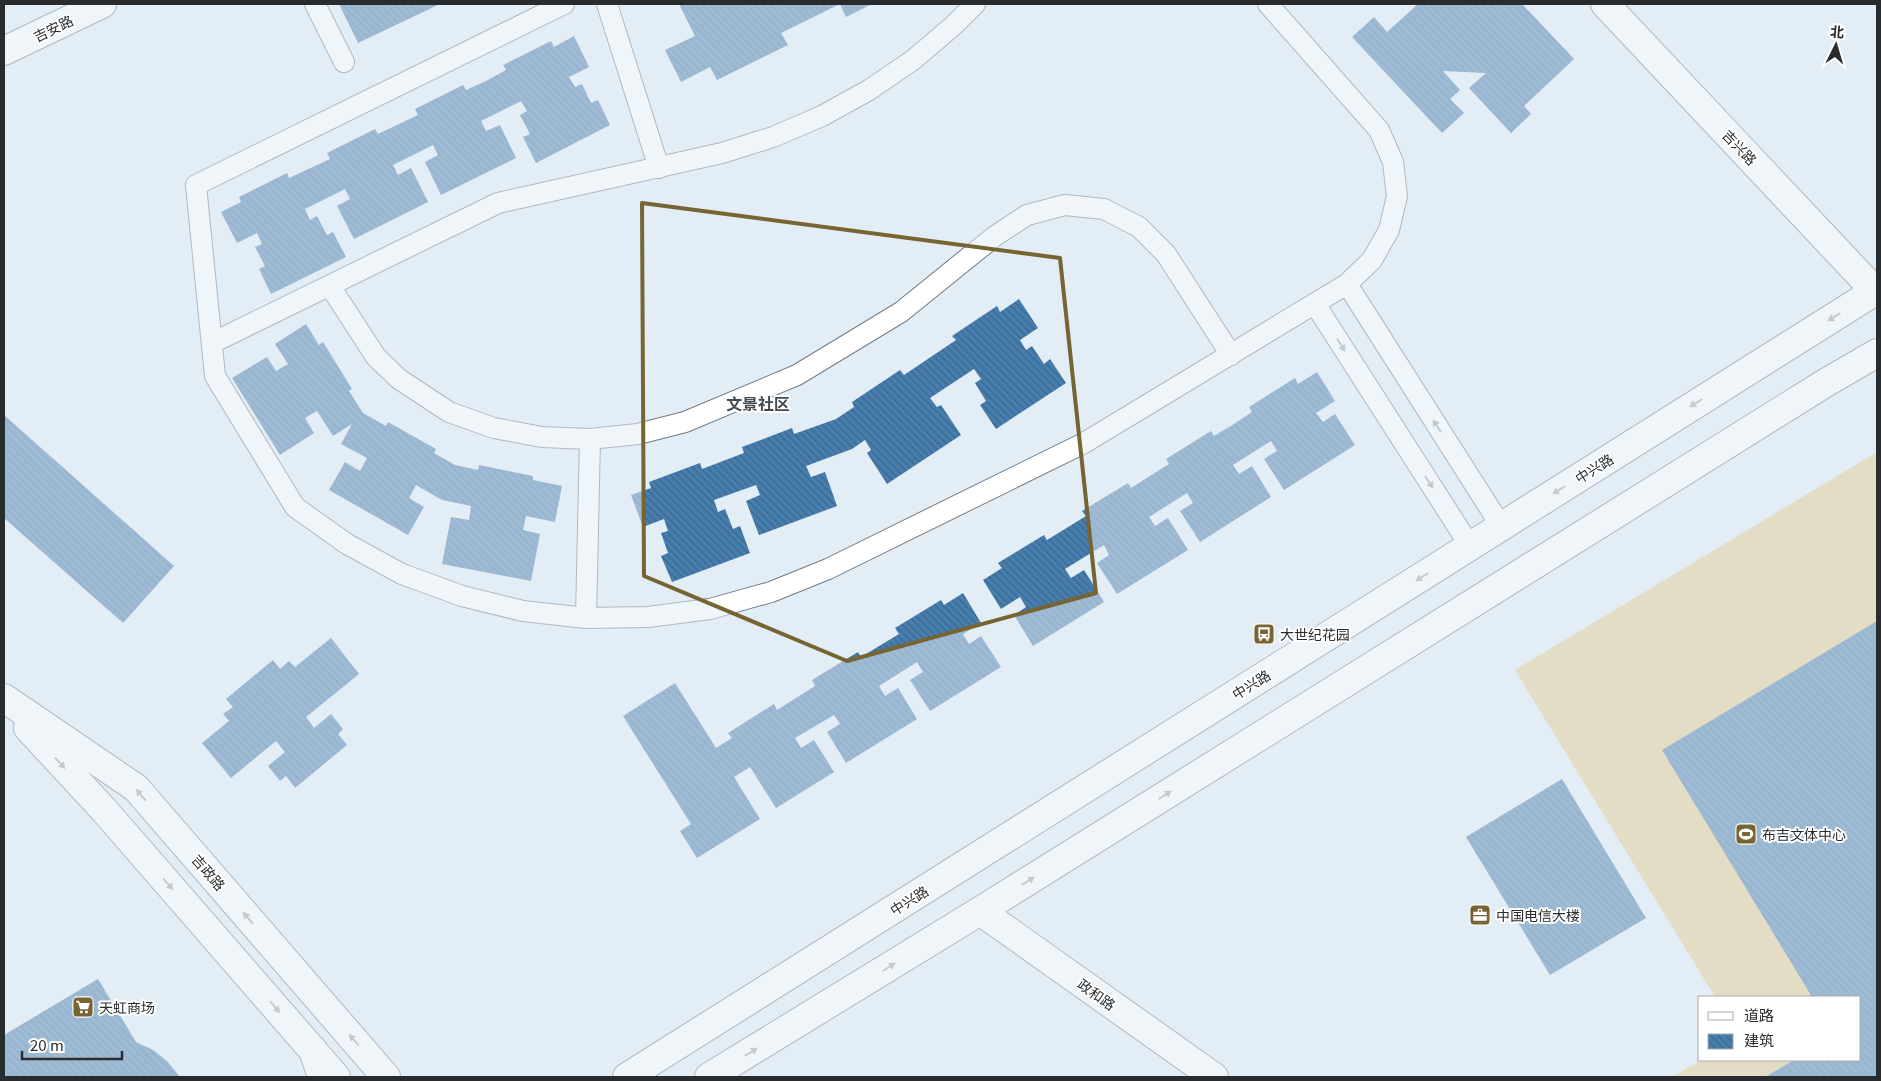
<svg xmlns="http://www.w3.org/2000/svg" width="1881" height="1081" viewBox="0 0 1881 1081" font-family="Georgia,'Noto Sans SC',serif">
  <style>
    .pitch { fill: #e5ca8a }
    .building { fill: url(#building-back-hatch) }
    .lines { fill: none; stroke-linecap: round; stroke-linejoin: round }
    .service-casing { stroke: #727b83; stroke-width: 22 }
    .minor-casing { stroke: #727b83; stroke-width: 30 }
    .tertiary-casing { stroke: #727b83; stroke-width: 30 }
    .secondary-casing { stroke: #727b83; stroke-width: 30 }
    .primary-casing { stroke: #727b83; stroke-width: 30 }
    .service { stroke: #fff; stroke-width: 20 }
    .minor { stroke: #fff; stroke-width: 28 }
    .tertiary { stroke: #fff; stroke-width: 28 }
    .secondary { stroke: #fff; stroke-width: 28 }
    .primary { stroke: #fff; stroke-width: 28 }
    .oneway { fill: #9ea0a1 }
    .marked { fill: none; stroke: #776433; stroke-width: 4; stroke-linejoin: round }
    .labels { text-anchor: middle; dominant-baseline: central; stroke-width: 4; stroke-linejoin: round; paint-order: stroke }
    .street-label { font-size: 14px; fill: #282c2f; stroke: #fff }
    .poi-label { font-size: 14px; fill: #282c2f; stroke: #fff; text-anchor: start }
    .quarter-label { font-size: 16px; font-weight: bold; fill: #434b52; stroke: #fff }
  </style>
  <defs>
    <pattern id="building-back-hatch" width="6" height="6" patternUnits="userSpaceOnUse" patternTransform="scale(1.25)"><rect width="6" height="6" fill="#477eae"/><path d="M-1 5l2 2M0 0l6 6M5-1l2 2" fill="none" stroke="#3b678e"/></pattern>
  </defs>
  <rect width="100%" height="100%" fill="#e3edf6"/>
  <path class="pitch" d="M 1877,452 L 1877,1077 L 1672,1077 L 1701,1060 L 1860,1060 L 1860,997 L 1715,997 L 1515,670 Z"/>
  <g class="building">
    <path d="M 339,4 L 440,4 L 358,43 Z"/>
    <path d="M 679,4 L 872,4 L 846,17 L 840,4 L 781,33 L 788,45 L 717,80 L 710,67 L 681,82 L 665,50 L 695,36 Z"/>
    <path d="M 1418,4 L 1522,4 L 1574,59 L 1524,106 L 1531,114 L 1511,133 L 1469,88 L 1486,73 L 1443,71 L 1460,90 L 1450,99 L 1464,113 L 1442,133 L 1352,37 L 1374,17 L 1387,32 Z"/>
    <path d="M 574,36 L 589,67 L 569,77 L 575,87 L 582,84 L 591,103 L 598,100 L 610,125 L 536,163 L 523,137 L 530,134 L 520,115 L 527,111 L 521,101 L 481,121 L 486,131 L 500,125 L 516,158 L 441,195 L 425,162 L 438,155 L 433,145 L 393,165 L 398,175 L 411,168 L 428,202 L 354,239 L 337,206 L 350,199 L 345,189 L 305,209 L 310,220 L 317,216 L 327,235 L 333,232 L 346,257 L 271,294 L 259,269 L 265,266 L 255,247 L 262,244 L 257,233 L 237,243 L 221,212 L 241,202 L 239,197 L 287,173 L 289,178 L 330,159 L 327,153 L 375,129 L 378,134 L 418,115 L 415,109 L 463,85 L 466,90 L 486,81 L 506,70 L 503,65 L 551,41 L 554,47 Z"/>
    <path d="M 1019,299 L 1038,328 L 1020,340 L 1026,350 L 1032,346 L 1044,364 L 1050,359 L 1066,383 L 996,429 L 980,405 L 986,401 L 975,383 L 981,379 L 974,369 L 930,398 L 937,407 L 941,405 L 961,435 L 887,484 L 867,453 L 871,450 L 865,440 L 852,449 L 806,466 L 811,477 L 825,472 L 837,506 L 759,535 L 746,501 L 760,495 L 756,485 L 714,500 L 718,512 L 725,509 L 733,529 L 740,526 L 750,553 L 672,582 L 661,556 L 668,553 L 661,533 L 668,531 L 664,519 L 643,527 L 631,495 L 651,488 L 649,482 L 700,463 L 702,469 L 744,453 L 742,447 L 792,428 L 794,434 L 836,419 L 854,407 L 852,402 L 900,370 L 904,375 L 956,340 L 952,336 L 997,306 L 1000,312 Z"/>
    <path d="M 306,324 L 319,345 L 323,342 L 352,389 L 349,391 L 363,413 L 386,426 L 388,422 L 436,449 L 434,453 L 455,465 L 478,470 L 479,465 L 533,476 L 533,480 L 562,486 L 555,522 L 526,516 L 523,530 L 540,534 L 531,581 L 442,564 L 451,517 L 469,520 L 471,506 L 442,500 L 416,485 L 409,498 L 424,507 L 408,535 L 329,490 L 345,462 L 360,471 L 367,458 L 341,444 L 352,424 L 333,436 L 317,411 L 305,418 L 314,433 L 280,455 L 232,378 L 267,357 L 276,371 L 288,364 L 275,344 Z"/>
    <path d="M 1317,372 L 1335,401 L 1316,413 L 1323,422 L 1335,414 L 1355,445 L 1284,490 L 1264,459 L 1277,451 L 1271,441 L 1233,465 L 1239,474 L 1252,466 L 1271,497 L 1200,542 L 1180,511 L 1193,503 L 1187,493 L 1149,517 L 1155,526 L 1168,518 L 1188,550 L 1117,594 L 1097,563 L 1109,555 L 1104,545 L 1065,569 L 1071,578 L 1084,570 L 1104,602 L 1033,646 L 1014,615 L 1026,607 L 1020,597 L 1001,609 L 983,580 L 1002,568 L 998,563 L 1044,535 L 1047,540 L 1086,516 L 1082,511 L 1128,483 L 1131,488 L 1169,464 L 1166,459 L 1211,431 L 1214,436 L 1234,424 L 1252,412 L 1249,407 L 1295,378 L 1298,384 Z"/>
    <path d="M 4,415 L 174,566 L 123,623 L 4,518 Z"/>
    <path d="M 963,593 L 981,623 L 963,634 L 969,644 L 981,636 L 1001,667 L 930,711 L 910,680 L 923,672 L 917,662 L 879,686 L 885,696 L 898,688 L 917,719 L 846,763 L 827,732 L 840,724 L 834,715 L 795,738 L 801,748 L 814,740 L 834,772 L 776,808 L 750,767 L 734,777 L 760,819 L 697,858 L 680,831 L 691,824 L 623,716 L 675,683 L 716,748 L 732,738 L 728,733 L 774,704 L 777,710 L 815,686 L 812,680 L 858,652 L 861,657 L 899,634 L 895,628 L 941,600 L 944,605 Z"/>
    <path d="M 1877,621 L 1877,1077 L 1765,1077 L 1794,1060 L 1860,1060 L 1860,997 L 1812,997 L 1662,750 Z"/>
    <path d="M 331,638 L 359,674 L 306,717 L 314,728 L 331,714 L 343,729 L 338,734 L 347,745 L 295,788 L 286,776 L 280,781 L 268,766 L 285,752 L 276,741 L 231,778 L 202,743 L 229,721 L 223,714 L 233,707 L 226,699 L 273,660 L 280,669 L 289,661 L 295,667 Z"/>
    <path d="M 1562,779 L 1646,918 L 1550,975 L 1466,837 Z"/>
    <path d="M 98,979 L 136,1042 L 153,1050 L 167,1061 L 180,1077 L 4,1077 L 4,1035 Z"/>
  </g>
  <g class="lines">
    <g class="service-casing">
      <g id="service">
        <path d="M 315,4 L 344,62"/>
        <path d="M 564,4 L 196,185 L 215,376 L 295,507 L 347,544 L 402,574 L 462,596 L 523,611 L 586,618 L 648,617 L 710,609 L 771,592 L 828,569 L 1084,443 L 1347,284 L 1372,260 L 1389,230 L 1397,196 L 1393,162 L 1379,130 L 1268,4"/>
        <path d="M 607,4 L 659,168"/>
        <path d="M 1347,284 L 1501,526"/>
        <path d="M 330,286 L 376,357 L 399,379 L 449,412 L 494,428 L 542,437 L 590,439 L 638,434 L 685,422 L 797,375 L 901,312 L 995,236 L 1027,215 L 1065,205 L 1104,209 L 1139,227 L 1166,254 L 1231,355"/>
        <path d="M 1315,304 L 1470,546"/>
        <path d="M 212,343 L 498,203 L 722,153 L 773,137 L 822,116 L 869,90 L 913,60 L 954,25 L 975,4"/>
        <path d="M 586,618 L 590,439"/>
      </g>
    </g>
    <g class="minor-casing">
      <g id="minor">
        <path d="M 1605,4 L 1875,291"/>
        <path d="M 4,51 L 102,4"/>
        <path d="M 980,911 L 1214,1077"/>
      </g>
    </g>
    <g class="tertiary-casing">
      <g id="tertiary">
        <path d="M 4,698 L 136,788 L 386,1077"/>
        <path d="M 28,728 L 104,810 L 336,1077"/>
      </g>
    </g>
    <g class="secondary-casing">
      <g id="secondary">
        <path d="M 313,1050 L 322,1077"/>
        <path d="M 627,1077 L 1877,290"/>
        <path d="M 709,1077 L 980,911 L 1827,382 L 1877,353"/>
      </g>
    </g>
    <g class="primary-casing">
      <path id="primary" d="M 1875,291 L 1877,289"/>
    </g>
    <use href="#service" class="service"/>
    <use href="#minor" class="minor"/>
    <use href="#tertiary" class="tertiary"/>
    <use href="#secondary" class="secondary"/>
    <use href="#primary" class="primary"/>
  </g>
  <defs><path id="oneway-solid" d="M-6-.8H1V-3.2L6.5 0L1 3.2V.8H-6Z" transform="scale(1.25)"/></defs>
  <g class="oneway">
    <use href="#oneway-solid" transform="translate(1834 317) rotate(148)"/>
    <use href="#oneway-solid" transform="translate(1341 345) rotate(57)"/>
    <use href="#oneway-solid" transform="translate(1696 403) rotate(148)"/>
    <use href="#oneway-solid" transform="translate(1437 426) rotate(-123)"/>
    <use href="#oneway-solid" transform="translate(1429 482) rotate(57)"/>
    <use href="#oneway-solid" transform="translate(1559 490) rotate(148)"/>
    <use href="#oneway-solid" transform="translate(1422 577) rotate(148)"/>
    <use href="#oneway-solid" transform="translate(60 763) rotate(47)"/>
    <use href="#oneway-solid" transform="translate(141 795) rotate(-131)"/>
    <use href="#oneway-solid" transform="translate(1165 795) rotate(-32)"/>
    <use href="#oneway-solid" transform="translate(1028 881) rotate(-32)"/>
    <use href="#oneway-solid" transform="translate(168 884) rotate(49)"/>
    <use href="#oneway-solid" transform="translate(248 918) rotate(-131)"/>
    <use href="#oneway-solid" transform="translate(889 967) rotate(-32)"/>
    <use href="#oneway-solid" transform="translate(275 1007) rotate(49)"/>
    <use href="#oneway-solid" transform="translate(354 1040) rotate(-131)"/>
    <use href="#oneway-solid" transform="translate(751 1052) rotate(-32)"/>
  </g>
  <path d="M0 0H1881V1081H0ZM 642,203 L 1060,258 L 1096,593 L 847,661 L 644,576 Z" fill="#e3edf6" fill-opacity=".55" fill-rule="evenodd"/>
  <path class="marked" d="M 642,203 L 1060,258 L 1096,593 L 847,661 L 644,576 Z"/>
  <defs>
    <g id="bus-square" transform="scale(1.125)"><rect x="-9" y="-9" width="18" height="18" rx="4" fill="#776433" stroke="#fff"/><path d="M-5-6H5V4H4V6H2V4H-2V6H-4V4H-5ZM-3.5-4V0h7V-4ZM-3.5 1.2v1.5H-2V1.2ZM2 1.2v1.5H3.5V1.2Z" fill="#fff"/></g>
    <g id="stadium-square" transform="scale(1.125)"><rect x="-9" y="-9" width="18" height="18" rx="4" fill="#776433" stroke="#fff"/><path d="M0-5a6.5 5 0 1 0 0 10a6.5 5 0 1 0 0-10ZM-3.5-1.8h7v3.6h-7Z" fill="#fff"/></g>
    <g id="office-square" transform="scale(1.125)"><rect x="-9" y="-9" width="18" height="18" rx="4" fill="#776433" stroke="#fff"/><path d="M-6-3h4V-5.5h4V-3h4V5H-6ZM-1-4.5V-3h2v-1.5ZM-6 0V1H6V0Z" fill="#fff"/></g>
    <g id="supermarket-square" transform="scale(1.125)"><rect x="-9" y="-9" width="18" height="18" rx="4" fill="#776433" stroke="#fff"/><path d="M-6-5.5h2.5l.6 2H6L4.5 2H-2.5L-4.4-4H-6ZM-1.5 3.2a1.3 1.3 0 1 0 .1 0ZM3 3.2a1.3 1.3 0 1 0 .1 0Z" fill="#fff"/></g>
  </defs>
  <g fill-rule="evenodd">
    <use href="#bus-square" x="1264" y="634"/>
    <use href="#stadium-square" x="1746" y="834"/>
    <use href="#office-square" x="1480" y="915"/>
    <use href="#supermarket-square" x="83" y="1007"/>
  </g>
  <g class="labels">
    <g class="street-label">
      <text transform="translate(53 28) rotate(-26)">吉安路</text>
      <text transform="translate(1740 147) rotate(47)">吉兴路</text>
      <text transform="translate(1594 468) rotate(-32)">中兴路</text>
      <text transform="translate(1251 684) rotate(-32)">中兴路</text>
      <text transform="translate(209 872) rotate(49)">吉政路</text>
      <text transform="translate(909 900) rotate(-32)">中兴路</text>
      <text transform="translate(1097 994) rotate(35)">政和路</text>
    </g>
    <g class="poi-label">
      <text x="1280" y="634">大世纪花园</text>
      <text x="1762" y="834">布吉文体中心</text>
      <text x="1496" y="915">中国电信大楼</text>
      <text x="99" y="1007">天虹商场</text>
    </g>
    <g class="quarter-label">
      <text x="758" y="403">文景社区</text>
    </g>
  </g>
  <rect width="1881" height="1081" fill="none" stroke="#282c2f" stroke-width="10"/>
  <rect x="1698" y="996" width="162" height="65" fill="#ffffff" stroke="#a9abac"/>
  <rect x="1708" y="1012" width="25" height="8" fill="#ffffff" stroke="#a9abac"/>
  <text x="1744" y="1021" font-size="15" fill="#282c2f">道路</text>
  <rect x="1708" y="1034" width="25" height="15" fill="url(#building-back-hatch)" stroke="#a9abac"/>
  <text x="1744" y="1046" font-size="15" fill="#282c2f">建筑</text>
  <g transform="translate(1836 45) rotate(5)" stroke="#ffffff" stroke-width="4" paint-order="stroke">
  <path d="M0-4L9 19L0 12L-9 19Z" fill="#282c2f"/>
  <text y="-8" font-size="14" font-weight="bold" text-anchor="middle" fill="#282c2f">北</text>
  </g>
  <path d="M22 1051v8h100v-8" fill="none" stroke="#282c2f" stroke-width="2.5"/>
  <text x="30" y="1051" font-size="15" fill="#282c2f" stroke="#ffffff" stroke-width="4" paint-order="stroke">20 m</text>
</svg>
